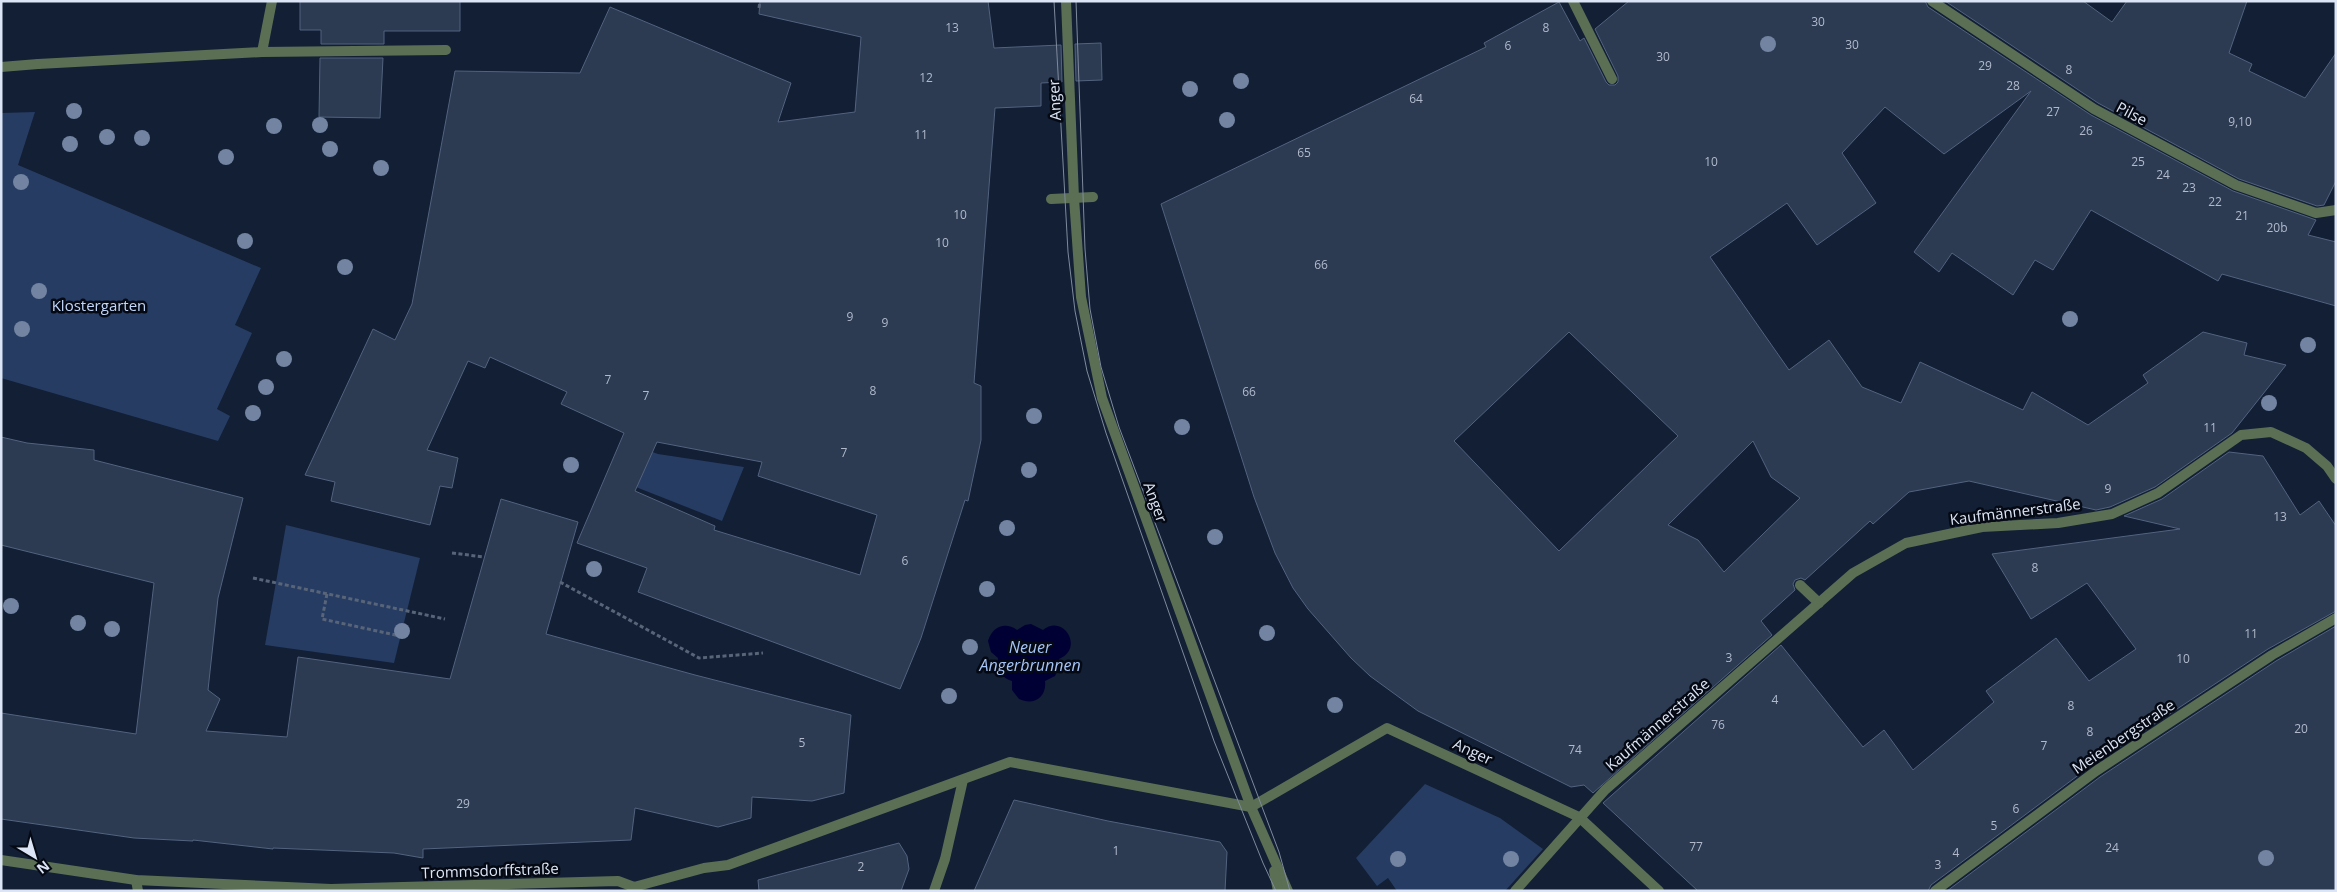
<svg xmlns="http://www.w3.org/2000/svg" width="2337" height="892" viewBox="0 0 2337 892" font-family="'Open Sans',sans-serif">
  <style>
    .green { fill: #263c63 }
    .water { fill: #000035 }
    .building { fill: #2c3a52; stroke: #53637e; fill-rule: evenodd }
    .lines { fill: none; stroke-linecap: round; stroke-linejoin: round }
    .path { stroke: #586478; stroke-width: 3; stroke-dasharray: 4 2.5; stroke-linecap: butt }
    .lane { stroke: #5b6f55; stroke-width: 10 }
    .street { stroke: #5b6f55; stroke-width: 10 }
    .tram { stroke: #7f8a9d; stroke-width: 1 }
    .tree { fill: #7284a1 }
    .labels { text-anchor: middle; dominant-baseline: central; stroke-width: 5; stroke-linejoin: round; paint-order: stroke }
    .number-label { font-size: 12px; fill: #b0bacc }
    .street-label { font-size: 15px; fill: #dce5f5; stroke: #050913 }
    .park-label { font-size: 15px; fill: #c1d6f9; stroke: #050913 }
    .water-label { font-size: 16px; font-style: italic; fill: #a5c4f8; stroke: #050913 }
  </style>
  <rect width="100%" height="100%" fill="#121f35"/>
  <g class="green">
    <path d="M 35,112 L 18,165 L 261,268 L 235,325 L 252,333 L 217,409 L 230,416 L 218,441 L 1,378 L 1,113 Z"/>
    <path d="M 625,442 L 658,454 L 744,467 L 722,521 L 608,476 Z"/>
    <path d="M 286,525 L 420,558 L 394,663 L 265,645 Z"/>
    <path d="M 1425,784 L 1500,818 L 1543,849 L 1505,891 L 1397,891 L 1388,878 L 1377,886 L 1356,858 Z"/>
  </g>
  <path class="water" d="M 1031,624 L 1043,630 C 1063,613 1085,648 1059,659 L 1060,665 L 1055,676 L 1045,681 C 1047,697 1034,706 1019,699 L 1012,690 L 1012,681 C 1000,677 996,670 998,658 L 991,652 L 988,641 C 992,627 1005,621 1017,630 L 1025,625 Z"/>
  <g class="building">
    <path d="M 300,1 L 460,1 L 460,31 L 384,31 L 384,44 L 321,44 L 321,30 L 300,30 Z"/>
    <path d="M 760,1 L 988,1 L 994,48 L 1061,45 L 1062,82 L 1041,83 L 1041,106 L 995,108 L 974,383 L 981,386 L 981,440 L 968,501 L 965,500 L 921,638 L 900,689 L 638,592 L 647,568 L 577,543 L 624,433 L 561,404 L 567,392 L 490,357 L 485,368 L 468,361 L 427,450 L 458,458 L 452,488 L 440,486 L 430,525 L 331,501 L 335,482 L 305,475 L 373,329 L 395,340 L 412,304 L 455,71 L 580,73 L 610,7 L 791,83 L 778,122 L 855,112 L 861,37 L 759,14 ZM 657,442 L 762,462 L 758,476 L 877,515 L 860,575 L 714,530 L 715,526 L 635,491 Z"/>
    <path d="M 1629,1 L 1925,1 L 1928,7 L 2091,115 L 2233,191 L 2316,220 L 2308,235 L 2336,242 L 2336,306 L 2222,274 L 2218,281 L 2091,210 L 2053,270 L 2035,260 L 2013,295 L 1952,253 L 1939,272 L 1914,252 L 2031,91 L 1944,154 L 1885,107 L 1842,153 L 1876,203 L 1817,245 L 1787,203 L 1710,257 L 1789,370 L 1829,340 L 1862,387 L 1901,403 L 1920,362 L 2023,410 L 2032,392 L 2088,425 L 2148,383 L 2143,375 L 2203,332 L 2247,343 L 2244,355 L 2286,365 L 2232,433 L 2155,487 L 2110,507 L 2096,510 L 1969,481 L 1909,492 L 1873,524 L 1870,521 L 1805,580 L 1801,578 L 1795,580 L 1793,584 L 1795,590 L 1761,621 L 1772,635 L 1593,793 L 1584,785 L 1571,787 L 1418,711 L 1370,676 L 1351,658 L 1308,609 L 1293,588 L 1275,553 L 1254,497 L 1161,204 L 1486,47 L 1484,43 L 1559,2 L 1580,41 L 1584,38 L 1606,82 L 1609,85 L 1615,85 L 1618,82 L 1618,76 L 1595,29 ZM 1569,332 L 1678,436 L 1559,551 L 1454,441 ZM 1753,441 L 1771,477 L 1800,498 L 1724,572 L 1698,540 L 1668,525 Z"/>
    <path d="M 1945,1 L 2083,1 L 2112,22 L 2127,1 L 2247,1 L 2229,53 L 2252,64 L 2249,71 L 2305,98 L 2336,53 L 2336,181 L 2324,205 L 2317,206 L 2239,179 L 2098,103 Z"/>
    <path d="M 1101,43 L 1102,80 L 1076,81 L 1075,44 Z"/>
    <path d="M 320,58 L 383,58 L 380,118 L 319,117 Z"/>
    <path d="M 1,437 L 27,443 L 94,450 L 94,460 L 243,498 L 218,598 L 208,690 L 220,699 L 206,731 L 287,737 L 298,657 L 450,679 L 501,499 L 578,522 L 546,634 L 695,675 L 851,715 L 844,793 L 812,801 L 752,797 L 751,818 L 718,827 L 635,808 L 631,840 L 423,849 L 423,858 L 394,853 L 273,848 L 273,849 L 193,840 L 193,841 L 134,838 L 1,819 L 1,713 L 136,734 L 154,583 L 1,545 Z"/>
    <path d="M 2229,452 L 2263,456 L 2300,515 L 2319,501 L 2336,526 L 2336,611 L 2268,649 L 2092,765 L 1931,885 L 1928,891 L 1698,891 L 1603,803 L 1781,645 L 1863,747 L 1884,730 L 1913,770 L 1994,702 L 1986,691 L 2056,638 L 2089,681 L 2136,649 L 2087,583 L 2031,619 L 1992,554 L 2180,529 L 2124,516 L 2162,499 Z"/>
    <path d="M 2336,626 L 2336,891 L 1947,891 L 2100,777 L 2276,661 Z"/>
    <path d="M 1014,800 L 1108,821 L 1220,842 L 1227,852 L 1225,891 L 974,891 Z"/>
    <path d="M 899,843 L 907,856 L 909,869 L 901,891 L 759,891 L 758,880 Z"/>
  </g>
  <g class="lines">
    <g class="path">
      <path d="M 759,8 L 760,1"/>
      <path d="M 452,553 L 484,557"/>
      <path d="M 253,578 L 445,619"/>
      <path d="M 560,582 L 699,658 L 763,653"/>
      <path d="M 327,594 L 322,619 L 400,636"/>
    </g>
    <g class="lane">
      <path d="M 38,64 L 262,52 L 446,50"/>
      <path d="M 1800,585 L 1819,603"/>
    </g>
    <g class="street">
      <path d="M 1066,1 L 1074,198 L 1081,297 L 1102,398 L 1251,807 L 1288,891"/>
      <path d="M 1573,1 L 1612,79"/>
      <path d="M 1932,1 L 2094,109 L 2236,185 L 2316,213 L 2336,210"/>
      <path d="M 262,52 L 272,1"/>
      <path d="M 1,67 L 38,64"/>
      <path d="M 1051,199 L 1093,197"/>
      <path d="M 1,860 L 136,880 L 331,889 L 618,881 L 634,887 L 704,868 L 728,865 L 1010,762 L 1251,807 L 1387,728 L 1579,817 L 1659,891"/>
      <path d="M 1274,871 L 1278,891"/>
      <path d="M 136,880 L 138,891"/>
      <path d="M 934,891 L 945,859 L 963,780"/>
      <path d="M 1515,891 L 1605,790 L 1853,573 L 1906,543 L 1982,527 L 2058,523 L 2112,514 L 2158,493 L 2241,435 L 2271,432 L 2306,448 L 2327,466 L 2336,479"/>
      <path d="M 1935,891 L 2096,771 L 2272,655 L 2336,618"/>
    </g>
    <g class="tram">
      <path d="M 1054,1 L 1068,252 L 1075,311 L 1087,371 L 1106,433 L 1214,741 L 1263,863 L 1276,891"/>
      <path d="M 1076,1 L 1085,249 L 1090,309 L 1101,367 L 1119,427 L 1279,852 L 1290,891"/>
    </g>
  </g>
  <g class="tree">
    <circle cx="1768" cy="44" r="8"/>
    <circle cx="1241" cy="81" r="8"/>
    <circle cx="1190" cy="89" r="8"/>
    <circle cx="74" cy="111" r="8"/>
    <circle cx="1227" cy="120" r="8"/>
    <circle cx="320" cy="125" r="8"/>
    <circle cx="274" cy="126" r="8"/>
    <circle cx="107" cy="137" r="8"/>
    <circle cx="142" cy="138" r="8"/>
    <circle cx="70" cy="144" r="8"/>
    <circle cx="330" cy="149" r="8"/>
    <circle cx="226" cy="157" r="8"/>
    <circle cx="381" cy="168" r="8"/>
    <circle cx="21" cy="182" r="8"/>
    <circle cx="245" cy="241" r="8"/>
    <circle cx="345" cy="267" r="8"/>
    <circle cx="39" cy="291" r="8"/>
    <circle cx="2070" cy="319" r="8"/>
    <circle cx="22" cy="329" r="8"/>
    <circle cx="2308" cy="345" r="8"/>
    <circle cx="284" cy="359" r="8"/>
    <circle cx="266" cy="387" r="8"/>
    <circle cx="2269" cy="403" r="8"/>
    <circle cx="253" cy="413" r="8"/>
    <circle cx="1034" cy="416" r="8"/>
    <circle cx="1182" cy="427" r="8"/>
    <circle cx="571" cy="465" r="8"/>
    <circle cx="1029" cy="470" r="8"/>
    <circle cx="1007" cy="528" r="8"/>
    <circle cx="1215" cy="537" r="8"/>
    <circle cx="594" cy="569" r="8"/>
    <circle cx="987" cy="589" r="8"/>
    <circle cx="11" cy="606" r="8"/>
    <circle cx="78" cy="623" r="8"/>
    <circle cx="112" cy="629" r="8"/>
    <circle cx="402" cy="631" r="8"/>
    <circle cx="1267" cy="633" r="8"/>
    <circle cx="970" cy="647" r="8"/>
    <circle cx="949" cy="696" r="8"/>
    <circle cx="1335" cy="705" r="8"/>
    <circle cx="2266" cy="858" r="8"/>
    <circle cx="1398" cy="859" r="8"/>
    <circle cx="1511" cy="859" r="8"/>
  </g>
  <g class="labels">
    <g class="number-label">
      <text x="1818" y="21">30</text>
      <text x="952" y="27">13</text>
      <text x="1546" y="27">8</text>
      <text x="1852" y="44">30</text>
      <text x="1508" y="45">6</text>
      <text x="1663" y="56">30</text>
      <text x="1985" y="65">29</text>
      <text x="2069" y="69">8</text>
      <text x="926" y="77">12</text>
      <text x="2013" y="85">28</text>
      <text x="1416" y="98">64</text>
      <text x="2053" y="111">27</text>
      <text x="2240" y="121">9,10</text>
      <text x="2086" y="130">26</text>
      <text x="921" y="134">11</text>
      <text x="1304" y="152">65</text>
      <text x="1711" y="161">10</text>
      <text x="2138" y="161">25</text>
      <text x="2163" y="174">24</text>
      <text x="2189" y="187">23</text>
      <text x="2215" y="201">22</text>
      <text x="960" y="214">10</text>
      <text x="2242" y="215">21</text>
      <text x="2277" y="227">20b</text>
      <text x="942" y="242">10</text>
      <text x="1321" y="264">66</text>
      <text x="850" y="316">9</text>
      <text x="885" y="322">9</text>
      <text x="608" y="379">7</text>
      <text x="873" y="390">8</text>
      <text x="1249" y="391">66</text>
      <text x="646" y="395">7</text>
      <text x="2210" y="427">11</text>
      <text x="844" y="452">7</text>
      <text x="2108" y="488">9</text>
      <text x="2280" y="516">13</text>
      <text x="905" y="560">6</text>
      <text x="2035" y="567">8</text>
      <text x="2251" y="633">11</text>
      <text x="1729" y="657">3</text>
      <text x="2183" y="658">10</text>
      <text x="1775" y="699">4</text>
      <text x="2071" y="705">8</text>
      <text x="1718" y="724">76</text>
      <text x="2301" y="728">20</text>
      <text x="2090" y="731">8</text>
      <text x="802" y="742">5</text>
      <text x="2044" y="745">7</text>
      <text x="1575" y="749">74</text>
      <text x="463" y="803">29</text>
      <text x="2016" y="808">6</text>
      <text x="1994" y="825">5</text>
      <text x="1696" y="846">77</text>
      <text x="2112" y="847">24</text>
      <text x="1116" y="850">1</text>
      <text x="1956" y="852">4</text>
      <text x="1938" y="864">3</text>
      <text x="861" y="866">2</text>
    </g>
    <g class="street-label">
      <text transform="translate(1054 100) rotate(-93)">Anger</text>
      <text transform="translate(2132 113) rotate(28)">Pilse</text>
      <text transform="translate(1156 502) rotate(70)">Anger</text>
      <text transform="translate(2015 511) rotate(-7)">Kaufmännerstraße</text>
      <text transform="translate(1657 724) rotate(-41)">Kaufmännerstraße</text>
      <text transform="translate(2123 736) rotate(-34)">Meienbergstraße</text>
      <text transform="translate(1473 751) rotate(25)">Anger</text>
      <text transform="translate(490 870) rotate(-2)">Trommsdorffstraße</text>
    </g>
    <g class="park-label">
      <text x="99" y="305">Klostergarten</text>
    </g>
    <g class="water-label">
      <text x="1030" y="647">Neuer<tspan x="1030" dy="18">Angerbrunnen</tspan></text>
    </g>
  </g>
  <rect width="2337" height="892" fill="none" stroke="#dce5f5" stroke-width="5"/>
  <g transform="translate(35 857) rotate(142)" stroke="#050913" stroke-width="4" paint-order="stroke">
  <path d="M0-4L9 19L0 12L-9 19Z" fill="#dce5f5"/>
  <text y="-8" font-size="14" font-weight="bold" text-anchor="middle" fill="#dce5f5">N</text>
  </g>
</svg>
